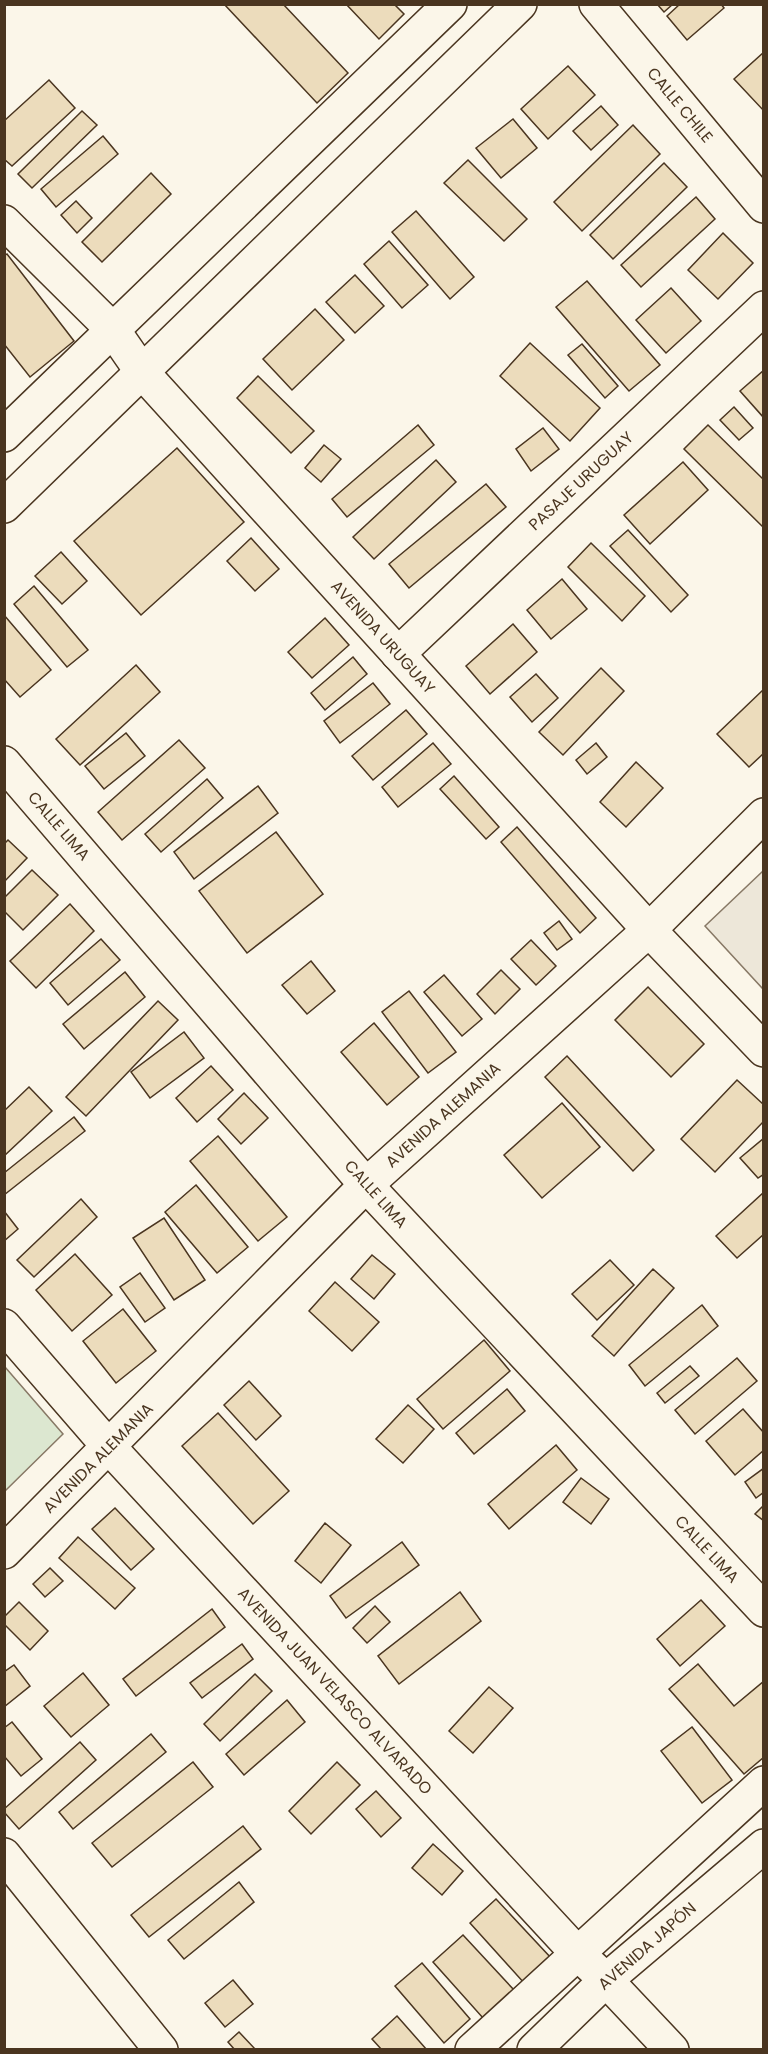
<svg xmlns="http://www.w3.org/2000/svg" width="768" height="2054" viewBox="0 0 768 2054" font-family="Poppins,sans-serif">
  <style>
    .green { fill: #dce7d0; stroke: #887966; stroke-width: 1.5 }
    .parking { fill: #ede7d9; stroke: #887966; stroke-width: 1.5 }
    .building { fill: #ecdcbc; stroke: #4a3520; stroke-width: 1.5 }
    .lines { fill: none; stroke-linecap: round; stroke-linejoin: round }
    .minor-casing { stroke: #4a3520; stroke-width: 36 }
    .minor { stroke: #fbf6e9; stroke-width: 33 }
    .labels { text-anchor: middle; dominant-baseline: central; stroke-width: 4.5; stroke-linejoin: round; paint-order: stroke }
    .street-label { font-size: 16px; fill: #4a3520; stroke: #fbf6e9 }
  </style>
  <rect width="100%" height="100%" fill="#fbf6e9"/>
  <path class="green" d="M 5,1367 L 63,1434 L 5,1491 L 4,1491 Z"/>
  <path class="parking" d="M 763,871 L 763,989 L 705,926 Z"/>
  <g class="building">
    <path d="M 224,4 L 283,4 L 348,73 L 317,103 Z"/>
    <path d="M 346,4 L 394,4 L 404,14 L 379,39 Z"/>
    <path d="M 657,4 L 673,4 L 664,12 Z"/>
    <path d="M 680,4 L 721,4 L 724,8 L 687,40 L 667,16 Z"/>
    <path d="M 764,52 L 764,111 L 734,79 Z"/>
    <path d="M 568,66 L 595,95 L 548,139 L 521,109 Z"/>
    <path d="M 49,80 L 75,108 L 12,166 L 4,159 L 4,121 Z"/>
    <path d="M 601,106 L 618,125 L 591,150 L 573,131 Z"/>
    <path d="M 82,111 L 97,125 L 32,188 L 18,174 Z"/>
    <path d="M 513,119 L 537,148 L 501,178 L 476,148 Z"/>
    <path d="M 633,125 L 660,154 L 582,231 L 554,202 Z"/>
    <path d="M 103,136 L 118,154 L 56,207 L 41,189 Z"/>
    <path d="M 468,160 L 527,219 L 504,241 L 444,183 Z"/>
    <path d="M 664,163 L 687,187 L 613,259 L 590,235 Z"/>
    <path d="M 151,173 L 171,194 L 102,262 L 82,242 Z"/>
    <path d="M 696,197 L 715,219 L 641,287 L 621,265 Z"/>
    <path d="M 76,201 L 92,218 L 77,233 L 61,215 Z"/>
    <path d="M 416,211 L 474,277 L 450,299 L 392,232 Z"/>
    <path d="M 723,233 L 753,263 L 718,299 L 688,270 Z"/>
    <path d="M 389,241 L 428,285 L 402,308 L 364,264 Z"/>
    <path d="M 7,254 L 74,341 L 30,377 L 4,344 L 4,256 Z"/>
    <path d="M 355,275 L 384,306 L 355,333 L 326,302 Z"/>
    <path d="M 587,281 L 660,365 L 629,391 L 556,307 Z"/>
    <path d="M 671,288 L 701,321 L 666,353 L 636,320 Z"/>
    <path d="M 315,309 L 344,340 L 292,390 L 263,359 Z"/>
    <path d="M 530,343 L 600,408 L 570,441 L 500,376 Z"/>
    <path d="M 582,344 L 618,386 L 605,398 L 568,355 Z"/>
    <path d="M 764,370 L 764,418 L 740,391 Z"/>
    <path d="M 258,376 L 314,431 L 291,453 L 237,398 Z"/>
    <path d="M 734,407 L 753,428 L 739,440 L 720,420 Z"/>
    <path d="M 418,425 L 434,445 L 347,517 L 332,499 Z"/>
    <path d="M 708,425 L 764,480 L 764,528 L 684,449 Z"/>
    <path d="M 543,428 L 559,449 L 531,471 L 516,449 Z"/>
    <path d="M 324,445 L 341,459 L 321,482 L 305,468 Z"/>
    <path d="M 177,448 L 244,522 L 141,615 L 74,541 Z"/>
    <path d="M 436,460 L 456,482 L 374,559 L 353,537 Z"/>
    <path d="M 683,462 L 708,490 L 650,544 L 624,515 Z"/>
    <path d="M 486,484 L 506,507 L 409,588 L 389,564 Z"/>
    <path d="M 628,530 L 688,595 L 671,612 L 610,546 Z"/>
    <path d="M 251,538 L 279,569 L 255,591 L 227,561 Z"/>
    <path d="M 591,543 L 645,596 L 622,621 L 568,567 Z"/>
    <path d="M 61,552 L 87,581 L 62,604 L 35,576 Z"/>
    <path d="M 562,579 L 587,609 L 551,639 L 527,610 Z"/>
    <path d="M 34,586 L 88,650 L 67,667 L 14,604 Z"/>
    <path d="M 4,615 L 51,670 L 20,697 L 4,679 Z"/>
    <path d="M 325,618 L 349,645 L 312,678 L 288,652 Z"/>
    <path d="M 513,624 L 537,652 L 490,694 L 466,666 Z"/>
    <path d="M 353,657 L 367,674 L 325,710 L 311,693 Z"/>
    <path d="M 136,665 L 160,692 L 80,765 L 56,739 Z"/>
    <path d="M 601,668 L 624,691 L 563,755 L 539,732 Z"/>
    <path d="M 536,674 L 558,698 L 532,722 L 510,697 Z"/>
    <path d="M 373,683 L 390,704 L 340,743 L 324,721 Z"/>
    <path d="M 764,689 L 764,753 L 749,767 L 717,734 Z"/>
    <path d="M 406,710 L 427,734 L 373,780 L 352,756 Z"/>
    <path d="M 126,733 L 145,756 L 104,789 L 85,766 Z"/>
    <path d="M 179,740 L 205,768 L 122,840 L 98,812 Z"/>
    <path d="M 433,743 L 451,764 L 398,807 L 382,787 Z"/>
    <path d="M 596,743 L 607,757 L 587,774 L 576,760 Z"/>
    <path d="M 636,762 L 663,788 L 626,827 L 600,802 Z"/>
    <path d="M 454,776 L 499,827 L 486,839 L 440,789 Z"/>
    <path d="M 207,779 L 223,798 L 161,852 L 145,834 Z"/>
    <path d="M 258,786 L 278,813 L 194,879 L 174,852 Z"/>
    <path d="M 517,827 L 596,918 L 580,933 L 501,842 Z"/>
    <path d="M 276,832 L 323,894 L 247,953 L 199,891 Z"/>
    <path d="M 8,840 L 27,858 L 4,882 L 4,844 Z"/>
    <path d="M 32,870 L 58,895 L 23,930 L 4,911 L 4,898 Z"/>
    <path d="M 70,904 L 94,931 L 36,988 L 10,961 Z"/>
    <path d="M 559,921 L 572,939 L 557,950 L 544,933 Z"/>
    <path d="M 101,939 L 120,960 L 68,1005 L 50,983 Z"/>
    <path d="M 531,940 L 556,966 L 536,985 L 511,959 Z"/>
    <path d="M 311,961 L 335,991 L 307,1014 L 282,985 Z"/>
    <path d="M 501,970 L 520,989 L 495,1014 L 477,994 Z"/>
    <path d="M 125,972 L 145,997 L 84,1049 L 63,1024 Z"/>
    <path d="M 444,975 L 482,1019 L 462,1036 L 424,992 Z"/>
    <path d="M 648,987 L 704,1044 L 671,1077 L 615,1020 Z"/>
    <path d="M 409,991 L 456,1052 L 428,1073 L 382,1012 Z"/>
    <path d="M 158,1001 L 178,1020 L 86,1116 L 66,1097 Z"/>
    <path d="M 374,1023 L 419,1077 L 387,1105 L 341,1052 Z"/>
    <path d="M 184,1032 L 204,1058 L 150,1098 L 131,1072 Z"/>
    <path d="M 567,1056 L 654,1150 L 633,1171 L 545,1077 Z"/>
    <path d="M 211,1066 L 233,1090 L 197,1122 L 176,1098 Z"/>
    <path d="M 737,1080 L 764,1105 L 764,1121 L 715,1172 L 681,1139 Z"/>
    <path d="M 29,1087 L 52,1111 L 4,1156 L 4,1111 Z"/>
    <path d="M 244,1093 L 268,1118 L 241,1144 L 218,1119 Z"/>
    <path d="M 562,1103 L 600,1147 L 542,1198 L 504,1155 Z"/>
    <path d="M 74,1117 L 85,1131 L 4,1195 L 4,1173 Z"/>
    <path d="M 218,1136 L 287,1217 L 258,1241 L 190,1161 Z"/>
    <path d="M 764,1138 L 764,1174 L 758,1178 L 740,1158 Z"/>
    <path d="M 196,1185 L 248,1247 L 217,1273 L 165,1212 Z"/>
    <path d="M 764,1192 L 764,1234 L 737,1258 L 716,1236 Z"/>
    <path d="M 81,1199 L 97,1217 L 34,1277 L 17,1260 Z"/>
    <path d="M 4,1211 L 18,1229 L 4,1241 Z"/>
    <path d="M 164,1218 L 205,1280 L 174,1300 L 133,1238 Z"/>
    <path d="M 75,1254 L 112,1295 L 72,1331 L 36,1290 Z"/>
    <path d="M 372,1255 L 395,1274 L 374,1299 L 351,1279 Z"/>
    <path d="M 610,1260 L 634,1285 L 597,1320 L 572,1294 Z"/>
    <path d="M 653,1269 L 674,1288 L 614,1356 L 592,1336 Z"/>
    <path d="M 140,1273 L 165,1308 L 145,1322 L 120,1287 Z"/>
    <path d="M 335,1282 L 379,1322 L 352,1351 L 309,1311 Z"/>
    <path d="M 702,1305 L 718,1326 L 645,1386 L 629,1365 Z"/>
    <path d="M 123,1309 L 156,1351 L 116,1383 L 83,1341 Z"/>
    <path d="M 484,1340 L 510,1371 L 443,1429 L 417,1399 Z"/>
    <path d="M 737,1358 L 757,1381 L 695,1434 L 675,1410 Z"/>
    <path d="M 690,1366 L 699,1376 L 665,1403 L 657,1393 Z"/>
    <path d="M 249,1381 L 281,1416 L 256,1440 L 224,1405 Z"/>
    <path d="M 507,1389 L 525,1411 L 474,1454 L 456,1433 Z"/>
    <path d="M 408,1405 L 434,1429 L 403,1463 L 376,1439 Z"/>
    <path d="M 743,1409 L 764,1433 L 764,1450 L 735,1475 L 706,1441 Z"/>
    <path d="M 218,1413 L 289,1491 L 253,1524 L 182,1446 Z"/>
    <path d="M 556,1445 L 577,1470 L 509,1529 L 488,1504 Z"/>
    <path d="M 764,1468 L 764,1492 L 756,1498 L 745,1482 Z"/>
    <path d="M 581,1478 L 609,1499 L 591,1524 L 563,1502 Z"/>
    <path d="M 764,1505 L 764,1521 L 755,1514 Z"/>
    <path d="M 115,1508 L 154,1549 L 131,1570 L 92,1529 Z"/>
    <path d="M 325,1523 L 351,1545 L 321,1583 L 295,1561 Z"/>
    <path d="M 78,1537 L 135,1588 L 115,1609 L 59,1558 Z"/>
    <path d="M 402,1542 L 419,1565 L 346,1618 L 330,1596 Z"/>
    <path d="M 50,1568 L 63,1581 L 45,1597 L 33,1584 Z"/>
    <path d="M 460,1592 L 481,1621 L 399,1684 L 378,1656 Z"/>
    <path d="M 701,1600 L 725,1626 L 680,1666 L 657,1639 Z"/>
    <path d="M 19,1602 L 48,1631 L 30,1650 L 4,1624 L 4,1617 Z"/>
    <path d="M 375,1606 L 390,1622 L 367,1643 L 353,1628 Z"/>
    <path d="M 212,1609 L 225,1627 L 136,1696 L 123,1679 Z"/>
    <path d="M 242,1644 L 253,1659 L 202,1698 L 190,1683 Z"/>
    <path d="M 698,1664 L 734,1706 L 764,1681 L 764,1757 L 744,1774 L 669,1689 Z"/>
    <path d="M 14,1665 L 30,1686 L 4,1707 L 4,1672 Z"/>
    <path d="M 83,1673 L 109,1705 L 71,1737 L 44,1706 Z"/>
    <path d="M 255,1674 L 272,1691 L 220,1741 L 204,1724 Z"/>
    <path d="M 489,1687 L 513,1708 L 473,1753 L 449,1731 Z"/>
    <path d="M 287,1700 L 305,1722 L 244,1775 L 226,1754 Z"/>
    <path d="M 12,1722 L 42,1759 L 21,1776 L 4,1756 L 4,1728 Z"/>
    <path d="M 692,1727 L 732,1780 L 702,1803 L 661,1751 Z"/>
    <path d="M 151,1734 L 166,1752 L 73,1829 L 59,1812 Z"/>
    <path d="M 80,1742 L 96,1760 L 19,1829 L 4,1812 L 4,1809 Z"/>
    <path d="M 193,1762 L 213,1787 L 112,1867 L 92,1843 Z"/>
    <path d="M 337,1762 L 360,1785 L 311,1834 L 289,1811 Z"/>
    <path d="M 376,1791 L 401,1818 L 381,1837 L 356,1809 Z"/>
    <path d="M 243,1826 L 261,1849 L 149,1937 L 131,1915 Z"/>
    <path d="M 433,1844 L 463,1871 L 442,1895 L 412,1868 Z"/>
    <path d="M 239,1882 L 254,1902 L 184,1959 L 168,1940 Z"/>
    <path d="M 496,1899 L 552,1959 L 525,1984 L 470,1923 Z"/>
    <path d="M 463,1935 L 514,1990 L 483,2018 L 433,1962 Z"/>
    <path d="M 422,1963 L 470,2019 L 444,2043 L 395,1986 Z"/>
    <path d="M 233,1980 L 253,2004 L 225,2027 L 205,2003 Z"/>
    <path d="M 397,2016 L 427,2050 L 382,2050 L 372,2039 Z"/>
    <path d="M 239,2032 L 256,2050 L 235,2050 L 228,2042 Z"/>
  </g>
  <g class="lines">
    <g class="minor-casing">
      <g id="minor">
        <path d="M 596,4 L 764,206"/>
        <path d="M 4,222 L 113,330 L 142,372 L 649,930 L 764,1050"/>
        <path d="M 4,435 L 450,4"/>
        <path d="M 4,506 L 520,4"/>
        <path d="M 398,654 L 764,308"/>
        <path d="M 4,763 L 366,1185 L 764,1610"/>
        <path d="M 4,1326 L 109,1447 L 577,1953 L 606,1980 L 672,2050"/>
        <path d="M 4,1552 L 366,1185 L 649,930 L 764,815"/>
        <path d="M 4,1855 L 161,2050"/>
        <path d="M 472,2050 L 764,1783"/>
        <path d="M 534,2050 L 606,1980 L 764,1846"/>
      </g>
    </g>
    <use href="#minor" class="minor"/>
  </g>
  <g class="labels">
    <g class="street-label">
      <text transform="translate(680 105) rotate(50)">CALLE CHILE</text>
      <text transform="translate(581 481) rotate(-43)">PASAJE URUGUAY</text>
      <text transform="translate(383 637) rotate(48)">AVENIDA URUGUAY</text>
      <text transform="translate(59 826) rotate(49)">CALLE LIMA</text>
      <text transform="translate(443 1115) rotate(-42)">AVENIDA ALEMANIA</text>
      <text transform="translate(376 1194) rotate(48)">CALLE LIMA</text>
      <text transform="translate(98 1458) rotate(-45)">AVENIDA ALEMANIA</text>
      <text transform="translate(707 1549) rotate(47)">CALLE LIMA</text>
      <text transform="translate(335 1691) rotate(47)">AVENIDA JUAN VELASCO ALVARADO</text>
      <text transform="translate(647 1946) rotate(-41)">AVENIDA JAPÓN</text>
    </g>
  </g>
  <rect width="768" height="2054" fill="none" stroke="#4a3520" stroke-width="12"/>
</svg>
